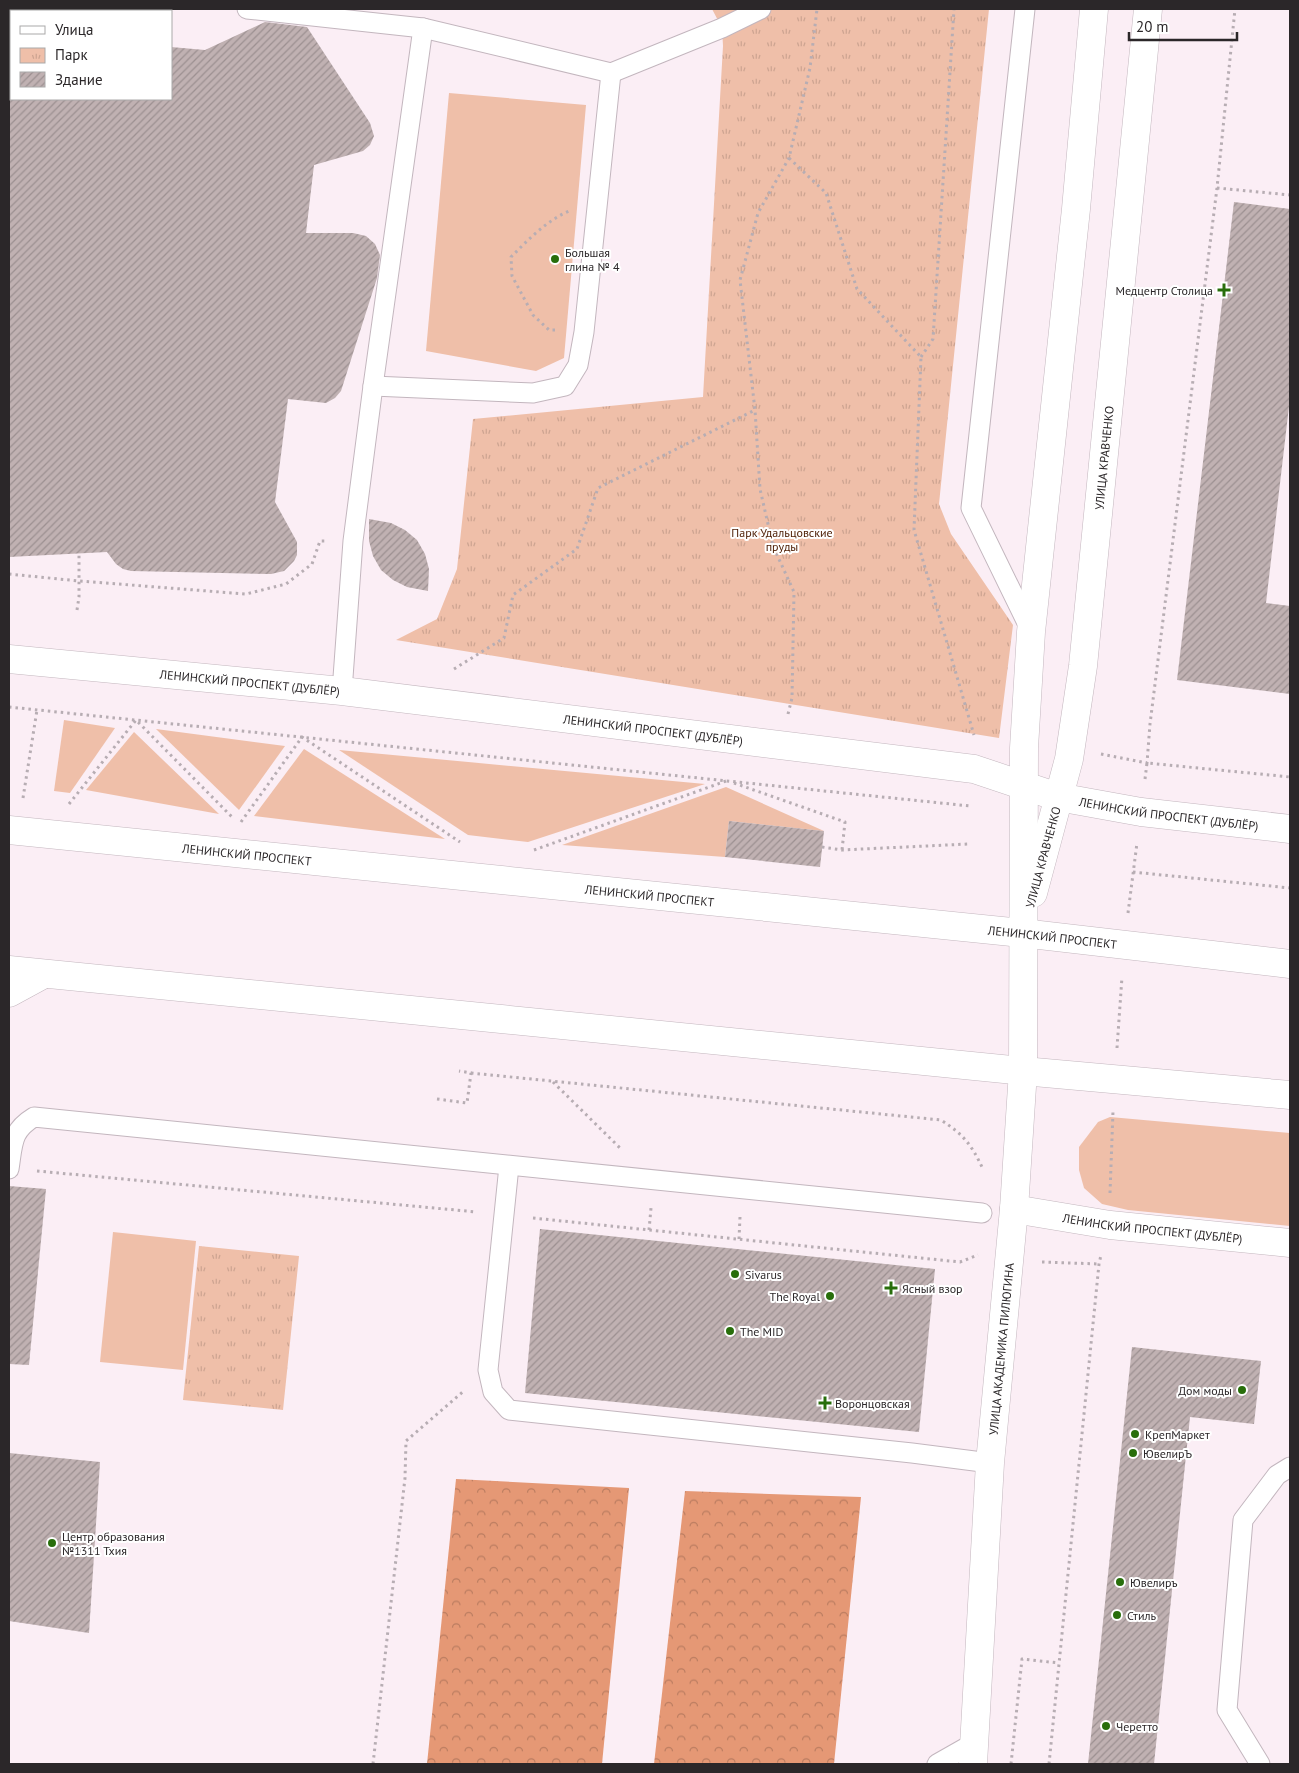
<svg xmlns="http://www.w3.org/2000/svg" width="1299" height="1773" viewBox="0 0 1299 1773" font-family="'PT Sans',sans-serif">
  <style>
    .grass { fill: #efbfa9 }
    .forest { fill: url(#forest-crowns) }
    .park { fill: url(#park-tufts) }
    .building { fill: url(#building-hatch) }
    .lines { fill: none; stroke-linecap: round; stroke-linejoin: round }
    .service-casing { stroke: #c3b6be; stroke-width: 21 }
    .minor-casing { stroke: #c3b6be; stroke-width: 29 }
    .tertiary-casing { stroke: #c3b6be; stroke-width: 29 }
    .primary-casing { stroke: #c3b6be; stroke-width: 29 }
    .path { stroke: #b7adb3; stroke-width: 3; stroke-dasharray: 2.5 4; stroke-linecap: butt }
    .service { stroke: #fff; stroke-width: 19 }
    .minor { stroke: #fff; stroke-width: 28 }
    .tertiary { stroke: #fff; stroke-width: 28 }
    .primary { stroke: #fff; stroke-width: 28 }
    .poi-dot { fill: #286e0b; stroke: #fff; stroke-width: 2 }
    .labels { text-anchor: middle; dominant-baseline: central; stroke-width: 4; stroke-linejoin: round; paint-order: stroke }
    .poi-label { font-size: 12px; fill: #2b2729; stroke: #fff; text-anchor: start }
    .street-label { font-size: 12px; fill: #2b2729; stroke: #fff }
    .park-label { font-size: 12px; fill: #4b1b01; stroke: #fff }
  </style>
  <defs>
    <pattern id="forest-crowns" width="20" height="18" patternUnits="userSpaceOnUse" patternTransform="scale(1.25)"><rect width="20" height="18" fill="#e59875"/><path d="M2 6a3 3 0 1 1 6 0M12 15a3 3 0 1 1 6 0" fill="none" stroke="#ba7c60"/></pattern>
    <pattern id="park-tufts" width="24" height="20" patternUnits="userSpaceOnUse" patternTransform="scale(1.25)"><rect width="24" height="20" fill="#efbfa9"/><path d="M3 7l-1-3M5 7V3M7 7l1-3M15 17l-1-3M17 17v-4M19 17l1-3" fill="none" stroke="#cda491"/></pattern>
    <pattern id="building-hatch" width="6" height="6" patternUnits="userSpaceOnUse" patternTransform="scale(1.25)"><rect width="6" height="6" fill="#c0b1b2"/><path d="M-1 1l2-2M0 6l6-6M5 7l2-2" fill="none" stroke="#9c9091"/></pattern>
  </defs>
  <rect width="100%" height="100%" fill="#fbeef5"/>
  <g class="grass">
    <path d="M 449,93 L 586,105 L 564,358 L 536,371 L 426,351 Z"/>
    <path d="M 64,720 L 115,728 L 70,793 L 54,791 Z"/>
    <path d="M 156,729 L 285,746 L 239,810 Z"/>
    <path d="M 134,732 L 219,814 L 86,790 Z"/>
    <path d="M 304,749 L 445,839 L 254,816 Z"/>
    <path d="M 339,750 L 705,784 L 528,842 L 468,835 Z"/>
    <path d="M 726,787 L 824,831 L 729,821 L 725,857 L 562,845 Z"/>
    <path d="M 1110,1117 L 1290,1133 L 1290,1226 L 1128,1210 L 1102,1204 L 1084,1188 L 1079,1170 L 1079,1147 L 1098,1122 Z"/>
    <path d="M 113,1232 L 196,1241 L 183,1370 L 100,1362 Z"/>
  </g>
  <g class="forest">
    <path d="M 456,1479 L 629,1488 L 602,1764 L 427,1764 Z"/>
    <path d="M 685,1491 L 861,1497 L 834,1764 L 654,1764 Z"/>
  </g>
  <g class="park">
    <path d="M 712,9 L 989,9 L 939,504 L 951,534 L 1013,625 L 999,738 L 396,640 L 437,619 L 457,569 L 473,419 L 703,397 L 723,46 L 722,28 Z"/>
    <path d="M 199,1246 L 299,1256 L 283,1410 L 183,1400 Z"/>
  </g>
  <g class="building">
    <path d="M 265,22 L 307,27 L 370,123 L 374,136 L 370,145 L 363,151 L 314,165 L 306,233 L 353,233 L 366,236 L 375,244 L 380,255 L 377,278 L 341,391 L 335,398 L 326,403 L 288,399 L 275,502 L 297,542 L 297,555 L 294,561 L 284,571 L 271,574 L 131,571 L 123,569 L 116,564 L 107,552 L 9,557 L 9,99 L 171,99 L 171,47 L 205,50 Z"/>
    <path d="M 1234,202 L 1290,209 L 1290,398 L 1266,603 L 1290,606 L 1290,694 L 1177,680 Z"/>
    <path d="M 369,519 L 391,523 L 405,530 L 417,540 L 425,554 L 429,569 L 428,591 L 407,587 L 393,580 L 381,570 L 373,556 L 369,541 Z"/>
    <path d="M 729,821 L 824,831 L 820,867 L 725,857 Z"/>
    <path d="M 9,1186 L 46,1189 L 29,1365 L 9,1364 Z"/>
    <path d="M 540,1229 L 935,1269 L 919,1432 L 525,1393 Z"/>
    <path d="M 1132,1347 L 1261,1361 L 1254,1424 L 1190,1417 L 1154,1764 L 1088,1764 Z"/>
    <path d="M 9,1453 L 100,1462 L 89,1633 L 9,1621 Z"/>
  </g>
  <g class="lines">
    <g class="service-casing">
      <g id="service">
        <path d="M 247,9 L 423,28 L 611,73 L 722,28 L 761,9"/>
        <path d="M 1025,9 L 971,508 L 1031,631"/>
        <path d="M 373,386 L 533,393 L 565,386 L 578,365 L 584,332 L 611,73"/>
        <path d="M 342,691 L 353,541 L 373,386 L 423,28"/>
        <path d="M 509,1166 L 488,1370 L 493,1392 L 509,1410 L 912,1453 L 990,1463"/>
        <path d="M 9,1169 C 13,1144 11,1131 34,1117 L 982,1213"/>
        <path d="M 937,1764 L 974,1743"/>
        <path d="M 1260,1764 L 1227,1710 L 1243,1520 L 1277,1475 L 1290,1467"/>
      </g>
    </g>
    <g class="minor-casing">
      <path id="minor" d="M 9,993 L 44,974"/>
    </g>
    <g class="tertiary-casing">
      <g id="tertiary">
        <path id="s1" d="M 9,659 L 342,691 L 974,769 L 1058,797 L 1141,812 L 1290,829"/>
        <path id="s2" d="M 1033,893 L 1069,759 L 1083,666 L 1148,9"/>
        <path id="s3" d="M 1014,1209 L 1110,1225 L 1290,1243"/>
        <path id="s4" d="M 973,1764 L 990,1463 L 1014,1209 L 1023,1071 L 1024,748 L 1031,632 L 1076,209 L 1094,9"/>
      </g>
    </g>
    <g class="primary-casing">
      <g id="primary">
        <path id="s5" d="M 9,830 L 1022,933 L 1290,964"/>
        <path d="M 9,970 L 1023,1071 L 1290,1095"/>
      </g>
    </g>
    <g class="path">
      <path d="M 789,158 L 826,193 L 857,289 L 921,357 L 914,530 L 974,735"/>
      <path d="M 1217,188 L 1290,195"/>
      <path d="M 555,330 L 549,330 L 533,315 L 512,276 L 511,257 C 528,240 546,221 569,211"/>
      <path d="M 921,357 L 933,339 L 954,9"/>
      <path d="M 9,574 L 79,581 L 246,594 L 286,584 L 312,564 L 320,541 L 325,541"/>
      <path d="M 77,610 L 79,597 L 79,554"/>
      <path d="M 454,669 L 504,638 L 513,595 L 577,549 L 598,488 L 755,410"/>
      <path d="M 9,707 L 970,806"/>
      <path d="M 788,714 L 792,698 L 794,592 L 773,546 L 760,489 L 755,410 L 740,280 L 758,213 L 789,158 L 810,68 L 817,9"/>
      <path d="M 1101,754 L 1147,763 L 1150,724 L 1217,188 L 1235,9"/>
      <path d="M 1145,779 L 1147,763 L 1290,777"/>
      <path d="M 734,783 L 845,822 L 842,850"/>
      <path d="M 23,798 L 37,710"/>
      <path d="M 69,804 L 136,720 L 234,819"/>
      <path d="M 241,822 L 302,737 L 460,842"/>
      <path d="M 822,847 L 842,850 L 968,844"/>
      <path d="M 534,850 L 726,781"/>
      <path d="M 1133,872 L 1290,888"/>
      <path d="M 1128,913 L 1137,843"/>
      <path d="M 1117,1048 L 1122,977"/>
      <path d="M 471,1073 L 941,1120 C 964,1135 971,1144 983,1169"/>
      <path d="M 553,1082 L 620,1148"/>
      <path d="M 437,1099 L 467,1103 L 471,1073 L 459,1071"/>
      <path d="M 37,1171 L 477,1212"/>
      <path d="M 1110,1193 L 1113,1111"/>
      <path d="M 533,1218 L 960,1262 L 978,1255"/>
      <path d="M 649,1230 L 651,1208"/>
      <path d="M 739,1239 L 740,1217"/>
      <path d="M 1042,1262 L 1099,1264"/>
      <path d="M 373,1764 L 405,1478 L 406,1441 L 465,1390"/>
      <path d="M 1011,1764 L 1022,1659 L 1059,1663"/>
      <path d="M 1049,1764 L 1099,1264 L 1101,1255"/>
    </g>
    <use href="#service" class="service"/>
    <use href="#minor" class="minor"/>
    <use href="#tertiary" class="tertiary"/>
    <use href="#primary" class="primary"/>
  </g>
  <g class="poi-dot">
    <circle cx="555" cy="259" r="5"/>
    <path d="M1221.5 282.5h5v5h5v5h-5v5h-5v-5h-5v-5h5z"/>
    <circle cx="735" cy="1274" r="5"/>
    <path d="M888.5 1280.5h5v5h5v5h-5v5h-5v-5h-5v-5h5z"/>
    <circle cx="830" cy="1296" r="5"/>
    <circle cx="730" cy="1331" r="5"/>
    <circle cx="1242" cy="1390" r="5"/>
    <path d="M822.5 1395.5h5v5h5v5h-5v5h-5v-5h-5v-5h5z"/>
    <circle cx="1135" cy="1434" r="5"/>
    <circle cx="1133" cy="1453" r="5"/>
    <circle cx="52" cy="1543" r="5"/>
    <circle cx="1120" cy="1582" r="5"/>
    <circle cx="1117" cy="1615" r="5"/>
    <circle cx="1106" cy="1726" r="5"/>
  </g>
  <g class="labels">
    <g class="poi-label">
      <text x="565" y="252">Большая<tspan x="565" dy="14">глина № 4</tspan></text>
      <text x="1213" y="290" text-anchor="end">Медцентр Столица</text>
      <text x="745" y="1274">Sivarus</text>
      <text x="902" y="1288">Ясный взор</text>
      <text x="820" y="1296" text-anchor="end">The Royal</text>
      <text x="740" y="1331">The MID</text>
      <text x="1232" y="1390" text-anchor="end">Дом моды</text>
      <text x="835" y="1403">Воронцовская</text>
      <text x="1145" y="1434">КрепМаркет</text>
      <text x="1143" y="1453">ЮвелирЪ</text>
      <text x="62" y="1536">Центр образования<tspan x="62" dy="14">№1311 Тхия</tspan></text>
      <text x="1130" y="1582">Ювелиръ</text>
      <text x="1127" y="1615">Стиль</text>
      <text x="1116" y="1726">Черетто</text>
    </g>
    <g class="street-label">
      <text stroke="none"><textPath href="#s2" startOffset="442">УЛИЦА КРАВЧЕНКО</textPath></text>
      <text stroke="none"><textPath href="#s1" startOffset="242">ЛЕНИНСКИЙ ПРОСПЕКТ (ДУБЛЁР)</textPath></text>
      <text stroke="none"><textPath href="#s1" startOffset="648">ЛЕНИНСКИЙ ПРОСПЕКТ (ДУБЛЁР)</textPath></text>
      <text stroke="none"><textPath href="#s1" startOffset="1172">ЛЕНИНСКИЙ ПРОСПЕКТ (ДУБЛЁР)</textPath></text>
      <text stroke="none"><textPath href="#s5" startOffset="239">ЛЕНИНСКИЙ ПРОСПЕКТ</textPath></text>
      <text transform="translate(1043 857) rotate(-75)">УЛИЦА КРАВЧЕНКО</text>
      <text stroke="none"><textPath href="#s5" startOffset="644">ЛЕНИНСКИЙ ПРОСПЕКТ</textPath></text>
      <text stroke="none"><textPath href="#s5" startOffset="1049">ЛЕНИНСКИЙ ПРОСПЕКТ</textPath></text>
      <text stroke="none"><textPath href="#s3" startOffset="140">ЛЕНИНСКИЙ ПРОСПЕКТ (ДУБЛЁР)</textPath></text>
      <text stroke="none"><textPath href="#s4" startOffset="416">УЛИЦА АКАДЕМИКА ПИЛЮГИНА</textPath></text>
    </g>
    <g class="park-label">
      <text x="782" y="532">Парк Удальцовские<tspan x="782" dy="14">пруды</tspan></text>
    </g>
  </g>
  <rect width="1299" height="1773" fill="none" stroke="#2b2729" stroke-width="20"/>
  <rect x="10" y="10" width="162" height="90" fill="#ffffff" stroke="#aaa9a9"/>
  <rect x="20" y="26" width="25" height="8" fill="#ffffff" stroke="#aaa9a9"/>
  <text x="55" y="35" font-size="15" fill="#2b2729">Улица</text>
  <rect x="20" y="48" width="25" height="15" fill="url(#park-tufts)" stroke="#aaa9a9"/>
  <text x="55" y="60" font-size="15" fill="#2b2729">Парк</text>
  <rect x="20" y="72" width="25" height="15" fill="url(#building-hatch)" stroke="#aaa9a9"/>
  <text x="55" y="85" font-size="15" fill="#2b2729">Здание</text>
  <path d="M1129 32v8h108v-8" fill="none" stroke="#2b2729" stroke-width="2.5"/>
  <text x="1136" y="32" font-size="15" fill="#2b2729" stroke="#ffffff" stroke-width="4" paint-order="stroke">20 m</text>
</svg>
